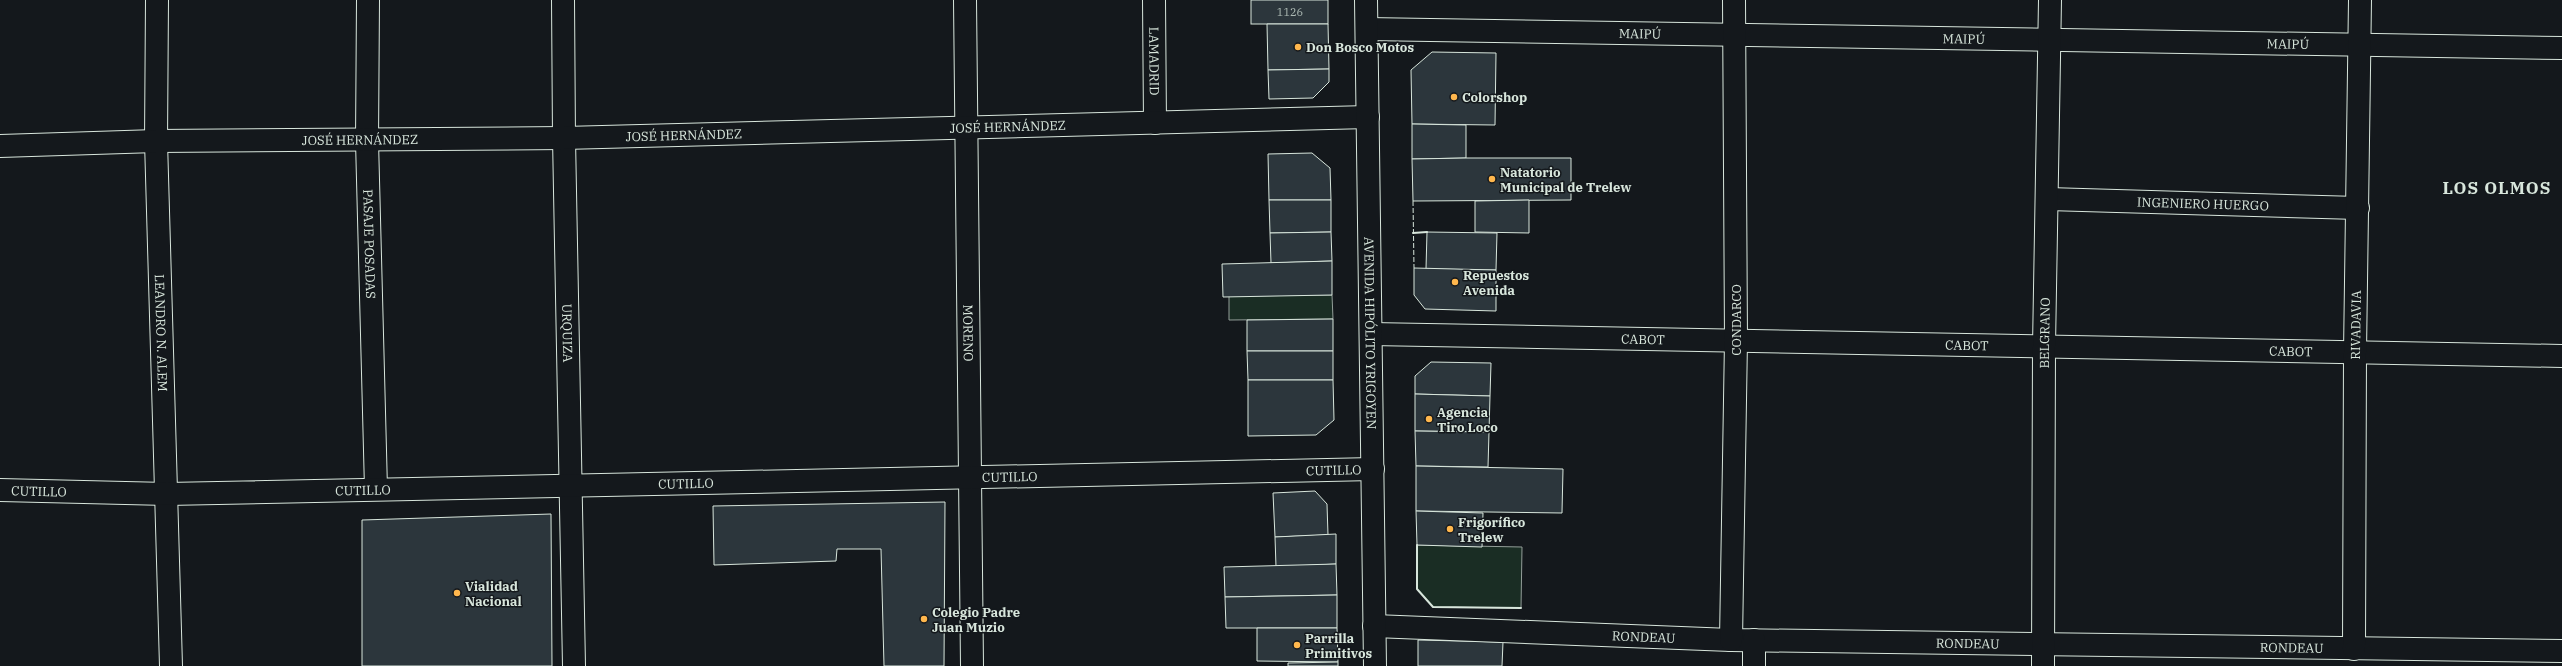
<svg xmlns="http://www.w3.org/2000/svg" width="2562" height="666" viewBox="0 0 2562 666" font-family="'IBM Plex Serif',serif">
  <style>
    .green { fill: #1a2d24; stroke: #939e99 }
    .building { fill: #2c363c; stroke: #d8e6dc }
    .lines { fill: none; stroke-linecap: round; stroke-linejoin: round }
    .minor-casing { stroke: #d8e6dc; stroke-width: 24 }
    .major-casing { stroke: #d8e6dc; stroke-width: 24 }
    .minor { stroke: #14181c; stroke-width: 22 }
    .major { stroke: #14181c; stroke-width: 22 }
    .fence { stroke: #d8e6dc; stroke-width: 1; stroke-dasharray: 5 2; stroke-linecap: butt }
    .wall { stroke: #d8e6dc; stroke-width: 2 }
    .poi-dot { fill: #ffb74d; stroke: #14181c; stroke-width: 1.5 }
    .labels { text-anchor: middle; dominant-baseline: central; stroke-width: 3; stroke-linejoin: round; paint-order: stroke }
    .number-label { font-size: 11px; fill: #adbab4 }
    .street-label { font-size: 13px; fill: #d8e6dc; stroke: #14181c }
    .poi-label { font-size: 13px; font-weight: bold; fill: #d8e6dc; stroke: #14181c; text-anchor: start }
    .district-label { font-size: 17px; font-weight: bold; letter-spacing: 1px; fill: #d8e6dc; stroke: #14181c }
  </style>
  <rect width="100%" height="100%" fill="#14181c"/>
  <g class="green">
    <path d="M 1332,295 L 1333,319 L 1229,320 L 1229,296 Z"/>
    <path d="M 1417,545 L 1522,547 L 1521,608 L 1433,607 L 1417,589 Z"/>
  </g>
  <g class="building">
    <rect x="1251" y="0" width="77" height="24"/>
    <path d="M 1267,24 L 1328,24 L 1329,69 L 1268,70 Z"/>
    <path d="M 1432,52 L 1496,53 L 1495,125 L 1412,124 L 1411,70 Z"/>
    <path d="M 1329,69 L 1329,82 L 1313,98 L 1269,99 L 1268,70 Z"/>
    <path d="M 1412,124 L 1466,125 L 1466,158 L 1412,159 Z"/>
    <path d="M 1312,153 L 1330,168 L 1331,200 L 1269,200 L 1268,154 Z"/>
    <path d="M 1466,158 L 1571,158 L 1571,200 L 1413,201 L 1412,159 Z"/>
    <path d="M 1269,200 L 1331,200 L 1331,232 L 1270,233 Z"/>
    <path d="M 1529,200 L 1529,233 L 1475,232 L 1475,201 Z"/>
    <path d="M 1331,232 L 1332,261 L 1271,263 L 1270,233 Z"/>
    <path d="M 1427,232 L 1497,233 L 1496,270 L 1426,269 Z"/>
    <path d="M 1332,261 L 1332,295 L 1223,297 L 1222,264 Z"/>
    <path d="M 1414,268 L 1496,270 L 1496,311 L 1425,309 L 1414,295 Z"/>
    <path d="M 1333,319 L 1333,351 L 1247,351 L 1247,320 Z"/>
    <path d="M 1247,351 L 1333,351 L 1333,380 L 1248,380 Z"/>
    <path d="M 1431,362 L 1491,363 L 1490,396 L 1415,394 L 1415,376 Z"/>
    <path d="M 1248,380 L 1333,380 L 1334,420 L 1316,435 L 1248,436 Z"/>
    <path d="M 1415,394 L 1490,396 L 1489,432 L 1415,431 Z"/>
    <path d="M 1415,431 L 1489,432 L 1488,467 L 1416,466 Z"/>
    <path d="M 1416,466 L 1563,469 L 1562,513 L 1416,511 Z"/>
    <path d="M 1315,491 L 1327,504 L 1328,535 L 1275,537 L 1273,493 Z"/>
    <path d="M 945,502 L 944,666 L 884,666 L 881,549 L 837,549 L 836,561 L 714,565 L 713,506 Z"/>
    <path d="M 1416,511 L 1483,513 L 1482,547 L 1417,545 Z"/>
    <path d="M 551,514 L 552,666 L 362,666 L 362,520 Z"/>
    <path d="M 1336,534 L 1336,564 L 1276,567 L 1275,537 Z"/>
    <path d="M 1336,564 L 1337,595 L 1225,597 L 1224,567 Z"/>
    <path d="M 1337,595 L 1337,628 L 1226,628 L 1225,597 Z"/>
    <path d="M 1257,628 L 1337,628 L 1338,662 L 1257,661 Z"/>
    <path d="M 1418,640 L 1503,642 L 1502,666 L 1418,666 Z"/>
    <path d="M 1338,662 L 1338,666 L 1288,666 L 1288,663 Z"/>
  </g>
  <g class="lines">
    <g class="minor-casing">
      <g id="minor">
        <path id="s1" d="M 157,0 L 156,141 L 171,666"/>
        <path id="s2" d="M 368,0 L 367,141 L 376,489"/>
        <path id="s3" d="M 563,0 L 564,138 L 574,666"/>
        <path id="s4" d="M 965,0 L 972,666"/>
        <path id="s5" d="M 1154,0 L 1155,123"/>
        <path id="s6" d="M 1367,29 L 2562,48"/>
        <path id="s7" d="M 0,146 L 156,141 L 564,138 L 1368,117"/>
        <path id="s8" d="M 2048,199 L 2358,208"/>
        <path id="s9" d="M 1371,334 L 2562,356"/>
        <path id="s10" d="M 0,490 L 167,494 L 1373,469"/>
        <path id="s11" d="M 1374,626 L 1731,640 L 2562,651"/>
        <path d="M 1731,640 L 1736,340 L 1734,0"/>
        <path id="s12" d="M 2354,649 L 2355,352 L 2360,0"/>
        <path d="M 1754,666 L 1754,640"/>
        <path id="s13" d="M 2043,666 L 2044,346 L 2050,0"/>
      </g>
    </g>
    <g class="major-casing">
      <g id="major">
        <path id="s14" d="M 1366,0 L 1375,666"/>
      </g>
    </g>
    <use href="#minor" class="minor"/>
    <use href="#major" class="major"/>
    <path class="fence" d="M 1413,201 L 1414,268"/>
    <g class="wall">
      <path d="M 1413,233 L 1427,232"/>
      <path d="M 1417,545 L 1417,589 L 1433,607 L 1521,608"/>
    </g>
  </g>
  <g class="poi-dot">
    <circle cx="1298" cy="47" r="4"/>
    <circle cx="1454" cy="97" r="4"/>
    <circle cx="1492" cy="179" r="4"/>
    <circle cx="1455" cy="282" r="4"/>
    <circle cx="1429" cy="419" r="4"/>
    <circle cx="1450" cy="529" r="4"/>
    <circle cx="457" cy="593" r="4"/>
    <circle cx="924" cy="619" r="4"/>
    <circle cx="1297" cy="645" r="4"/>
  </g>
  <g class="labels">
    <g class="number-label">
      <text x="1290" y="12">1126</text>
    </g>
    <g class="street-label">
      <text stroke="none"><textPath href="#s6" startOffset="273">MAIPÚ</textPath></text>
      <text stroke="none"><textPath href="#s6" startOffset="597">MAIPÚ</textPath></text>
      <text stroke="none"><textPath href="#s6" startOffset="921">MAIPÚ</textPath></text>
      <text stroke="none"><textPath href="#s5" startOffset="61">LAMADRID</textPath></text>
      <text stroke="none"><textPath href="#s7" startOffset="1008">JOSÉ HERNÁNDEZ</textPath></text>
      <text stroke="none"><textPath href="#s7" startOffset="684">JOSÉ HERNÁNDEZ</textPath></text>
      <text stroke="none"><textPath href="#s7" startOffset="360">JOSÉ HERNÁNDEZ</textPath></text>
      <text stroke="none"><textPath href="#s8" startOffset="155">INGENIERO HUERGO</textPath></text>
      <text stroke="none"><textPath href="#s2" startOffset="244">PASAJE POSADAS</textPath></text>
      <text transform="translate(1736 320) rotate(-90)">CONDARCO</text>
      <text stroke="none"><textPath href="#s12" startOffset="324">RIVADAVIA</textPath></text>
      <text stroke="none"><textPath href="#s1" startOffset="333">LEANDRO N. ALEM</textPath></text>
      <text stroke="none"><textPath href="#s3" startOffset="333">URQUIZA</textPath></text>
      <text stroke="none"><textPath href="#s4" startOffset="333">MORENO</textPath></text>
      <text stroke="none"><textPath href="#s14" startOffset="333">AVENIDA HIPÓLITO YRIGOYEN</textPath></text>
      <text stroke="none"><textPath href="#s13" startOffset="333">BELGRANO</textPath></text>
      <text stroke="none"><textPath href="#s9" startOffset="272">CABOT</textPath></text>
      <text stroke="none"><textPath href="#s9" startOffset="596">CABOT</textPath></text>
      <text stroke="none"><textPath href="#s9" startOffset="920">CABOT</textPath></text>
      <text stroke="none"><textPath href="#s10" startOffset="1334">CUTILLO</textPath></text>
      <text stroke="none"><textPath href="#s10" startOffset="1010">CUTILLO</textPath></text>
      <text stroke="none"><textPath href="#s10" startOffset="686">CUTILLO</textPath></text>
      <text stroke="none"><textPath href="#s10" startOffset="363">CUTILLO</textPath></text>
      <text stroke="none"><textPath href="#s10" startOffset="39">CUTILLO</textPath></text>
      <text stroke="none"><textPath href="#s11" startOffset="270">RONDEAU</textPath></text>
      <text stroke="none"><textPath href="#s11" startOffset="594">RONDEAU</textPath></text>
      <text stroke="none"><textPath href="#s11" startOffset="918">RONDEAU</textPath></text>
    </g>
    <g class="poi-label">
      <text x="1306" y="47">Don Bosco Motos</text>
      <text x="1462" y="97">Colorshop</text>
      <text x="1500" y="172">Natatorio<tspan x="1500" dy="15">Municipal de Trelew</tspan></text>
      <text x="1463" y="275">Repuestos<tspan x="1463" dy="15">Avenida</tspan></text>
      <text x="1437" y="412">Agencia<tspan x="1437" dy="15">Tiro Loco</tspan></text>
      <text x="1458" y="522">Frigorífico<tspan x="1458" dy="15">Trelew</tspan></text>
      <text x="465" y="586">Vialidad<tspan x="465" dy="15">Nacional</tspan></text>
      <text x="932" y="612">Colegio Padre<tspan x="932" dy="15">Juan Muzio</tspan></text>
      <text x="1305" y="638">Parrilla<tspan x="1305" dy="15">Primitivos</tspan></text>
    </g>
    <g class="district-label">
      <text x="2497" y="188">LOS OLMOS</text>
    </g>
  </g>
</svg>
